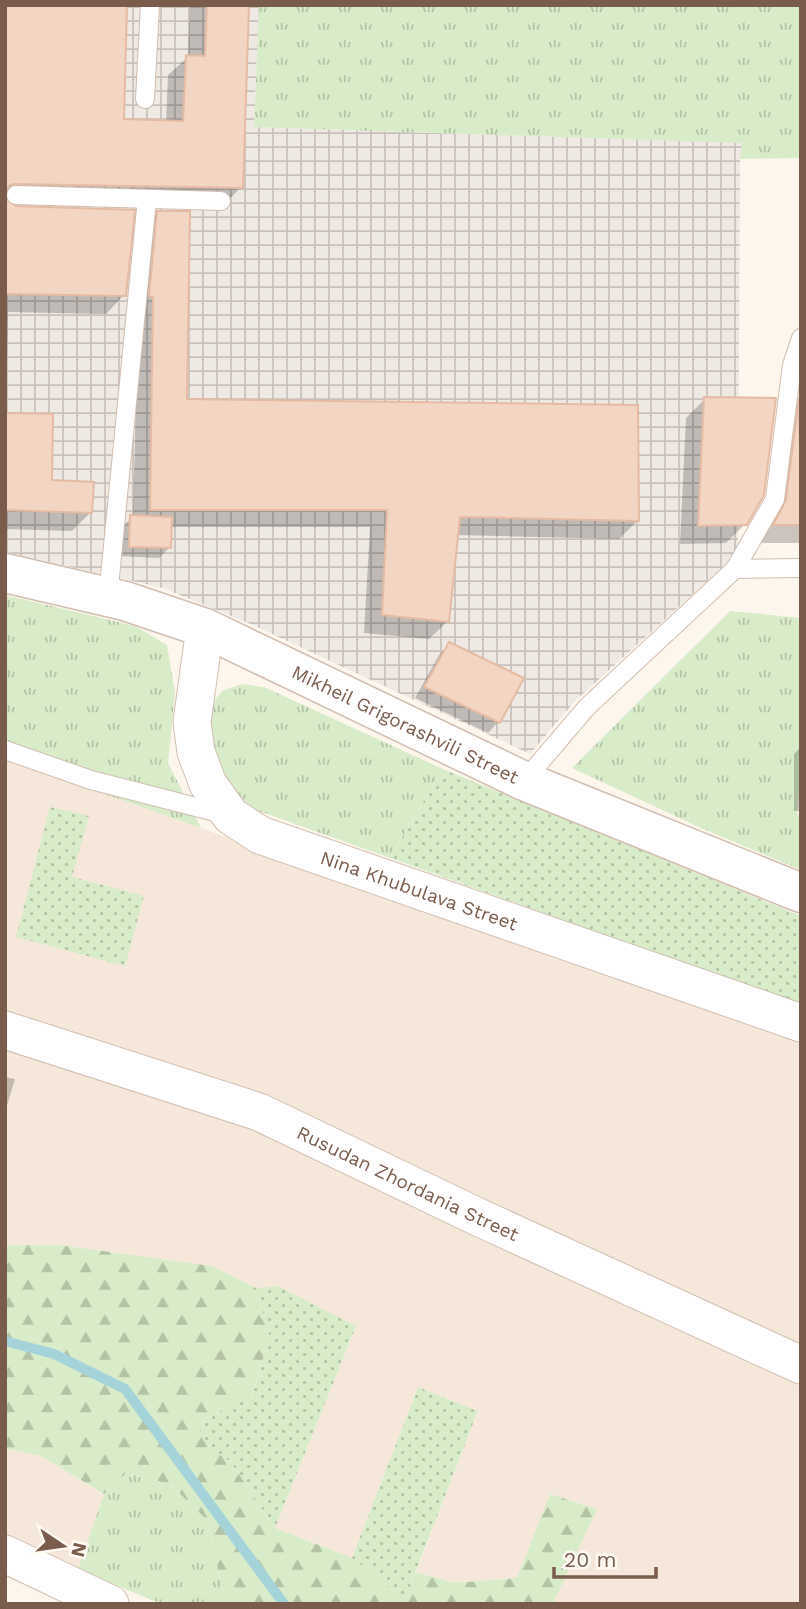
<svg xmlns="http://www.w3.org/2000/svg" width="806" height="1609" viewBox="0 0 806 1609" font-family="'Work Sans',sans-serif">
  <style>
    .residential { fill: #f5e8da; fill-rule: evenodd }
    .industrial { fill: url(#industrial-grid) }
    .grass { fill: url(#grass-tufts) }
    .forest { fill: url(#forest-firs) }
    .park { fill: url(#park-dots) }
    .shadow { fill: #0003 }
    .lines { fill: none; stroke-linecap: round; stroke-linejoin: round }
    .stream { stroke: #a5d3da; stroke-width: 10 }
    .building { fill: #f3d5c3; stroke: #e6bba3; stroke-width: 2 }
    .service-casing { stroke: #d1beb0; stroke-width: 20 }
    .minor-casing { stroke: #d1beb0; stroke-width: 39 }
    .tertiary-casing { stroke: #d1beb0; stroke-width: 41 }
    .service { stroke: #fff; stroke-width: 18 }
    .minor { stroke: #fff; stroke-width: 37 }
    .tertiary { stroke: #fff; stroke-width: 38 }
    .labels { text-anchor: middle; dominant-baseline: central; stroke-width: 6; stroke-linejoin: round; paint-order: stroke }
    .street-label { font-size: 19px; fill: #7a5c4d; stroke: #fffaf3 }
  </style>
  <defs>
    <pattern id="industrial-grid" width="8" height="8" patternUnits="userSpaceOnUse" patternTransform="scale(1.75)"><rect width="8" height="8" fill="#efe9e4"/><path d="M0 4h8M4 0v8" fill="none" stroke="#c7c0bb"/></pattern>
    <pattern id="grass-tufts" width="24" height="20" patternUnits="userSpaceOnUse" patternTransform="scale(1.75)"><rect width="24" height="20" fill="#d8ecc9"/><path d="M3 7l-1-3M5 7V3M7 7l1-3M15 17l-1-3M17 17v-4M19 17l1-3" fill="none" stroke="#b4c2a5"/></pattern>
    <pattern id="forest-firs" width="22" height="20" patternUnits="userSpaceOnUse" patternTransform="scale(1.75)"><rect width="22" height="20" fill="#d8ecc9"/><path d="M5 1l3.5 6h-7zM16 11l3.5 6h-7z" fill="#b4c2a5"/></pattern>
    <pattern id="park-dots" width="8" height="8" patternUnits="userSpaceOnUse" patternTransform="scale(1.75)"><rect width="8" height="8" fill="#d8ecc9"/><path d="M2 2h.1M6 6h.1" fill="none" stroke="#b4c2a5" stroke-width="1.8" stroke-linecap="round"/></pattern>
  </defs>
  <rect width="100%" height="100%" fill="#fdf6ec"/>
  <g class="residential">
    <path d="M 5,759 L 801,1040 L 801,1345 L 717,1311 L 270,1100 L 5,1010 ZM 51,807 L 88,817 L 72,877 Z"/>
    <path d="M 5,1046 L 246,1122 L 801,1377 L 801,1604 L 553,1604 L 597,1509 L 550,1494 L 517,1578 L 454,1583 L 416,1572 L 478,1411 L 418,1387 L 352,1558 L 275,1528 L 356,1326 L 278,1286 L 256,1288 L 212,1266 L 60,1245 L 5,1245 Z"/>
    <path d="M 5,1448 L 41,1456 L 104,1494 L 78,1570 L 5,1545 Z"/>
  </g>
  <path class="industrial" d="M 5,5 L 259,5 L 254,127 L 743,143 L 740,159 L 738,553 L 574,702 L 530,754 L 253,625 L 163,588 L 5,552 Z"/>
  <g class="grass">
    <path d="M 259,5 L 801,5 L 801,158 L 740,159 L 742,143 L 254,127 Z"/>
    <path d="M 5,595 L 135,626 L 167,645 L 175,693 L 168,763 L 201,828 L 5,759 Z"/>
    <path d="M 730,611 L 801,618 L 801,771 L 797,814 L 801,815 L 801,870 L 701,828 L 572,768 Z"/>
    <path d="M 242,684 L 264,687 L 443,769 L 390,858 L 256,810 L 226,785 L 207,727 L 212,704 L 222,691 Z"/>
    <path d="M 126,1473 L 170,1484 L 208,1521 L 225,1604 L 162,1604 L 78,1570 L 104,1494 Z"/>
  </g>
  <path class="forest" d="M 5,1245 L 60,1245 L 212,1266 L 256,1288 L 270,1337 L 252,1396 L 196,1423 L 209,1447 L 231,1462 L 275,1528 L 352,1558 L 405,1598 L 416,1572 L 454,1583 L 517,1578 L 550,1494 L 597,1509 L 553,1604 L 225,1604 L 208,1521 L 170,1484 L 126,1473 L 104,1494 L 41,1456 L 5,1448 Z"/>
  <g class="park">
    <path d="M 443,769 L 801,916 L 801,1005 L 390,858 Z"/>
    <path d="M 50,807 L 89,816 L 72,877 L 144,896 L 125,966 L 16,937 Z"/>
    <path d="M 278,1286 L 356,1326 L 275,1528 L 231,1462 L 209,1447 L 196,1423 L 252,1396 L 270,1337 L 256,1288 Z"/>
    <path d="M 418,1387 L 478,1411 L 405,1599 L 352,1558 Z"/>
  </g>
  <g class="shadow">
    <path d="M 5,5 L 122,121 L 166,122 L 168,75 L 188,57 L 190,5 L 248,5 L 241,187 L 223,206 L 5,201 Z"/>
    <path d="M 5,202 L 124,295 L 106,314 L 8,312 L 6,415 L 50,482 L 90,513 L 72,531 L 5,529 Z"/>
    <path d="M 158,212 L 186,400 L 637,521 L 619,539 L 456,535 L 448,621 L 429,639 L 364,633 L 370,527 L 169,527 L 169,548 L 159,558 L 119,556 L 121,527 L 133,517 L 140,230 Z"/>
    <path d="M 705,399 L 745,524 L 726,543 L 680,544 L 686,418 Z"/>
    <path d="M 800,399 L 801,543 L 756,543 L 768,521 L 781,418 Z"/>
    <path d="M 450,644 L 522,679 L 498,722 L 488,733 L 415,698 L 439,655 Z"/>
    <path d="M 801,747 L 801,811 L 794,811 L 794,754 Z"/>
    <path d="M 5,1077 L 15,1079 L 5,1112 Z"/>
  </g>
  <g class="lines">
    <path class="stream" d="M 5,1341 L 54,1354 L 125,1389 L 284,1604"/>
  </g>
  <g class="building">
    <path d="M 5,5 L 127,5 L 124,119 L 183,121 L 186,55 L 205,56 L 207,5 L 249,5 L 243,188 L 16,184 L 10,185 L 5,192 Z"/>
    <path d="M 5,198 L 16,206 L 135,210 L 126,296 L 5,294 Z"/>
    <path d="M 157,211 L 190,211 L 187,399 L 638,405 L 639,521 L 460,517 L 449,622 L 382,615 L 387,510 L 150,510 L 153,297 L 149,296 Z"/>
    <path d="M 704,397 L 776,398 L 764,495 L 747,525 L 698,526 Z"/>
    <path d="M 799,398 L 801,525 L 773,525 L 786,500 Z"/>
    <path d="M 5,413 L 53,414 L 52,480 L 94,482 L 92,513 L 5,510 Z"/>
    <path d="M 130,515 L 172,517 L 171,548 L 129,547 Z"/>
    <path d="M 449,642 L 524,678 L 500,723 L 424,687 Z"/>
  </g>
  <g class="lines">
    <g class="service-casing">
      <g id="service">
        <path d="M 145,99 L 150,5"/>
        <path d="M 16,195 L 221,201"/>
        <path d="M 735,569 L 775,499 L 792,365 L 801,338"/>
        <path d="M 108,597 L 147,199"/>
        <path d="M 5,750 L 91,780 L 227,815"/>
        <path d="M 524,781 L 587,707 L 735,569 L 801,568"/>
      </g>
    </g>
    <g class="minor-casing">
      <g id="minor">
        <path id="s1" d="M 205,628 L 192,722 L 196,752 L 208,784 L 231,816 L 260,835 L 801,1023"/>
        <path id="s2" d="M 5,1030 L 259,1112 L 478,1217 L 801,1365"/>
        <path d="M 5,1554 L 110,1604"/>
      </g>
    </g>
    <g class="tertiary-casing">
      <g id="tertiary">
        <path id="s3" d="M 5,573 L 125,601 L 205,628 L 524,781 L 801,893"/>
      </g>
    </g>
    <use href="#service" class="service"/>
    <use href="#minor" class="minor"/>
    <use href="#tertiary" class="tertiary"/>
  </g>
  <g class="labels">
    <g class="street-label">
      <text stroke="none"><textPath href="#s3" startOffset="430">Mikheil Grigorashvili Street</textPath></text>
      <text stroke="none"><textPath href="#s1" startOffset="402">Nina Khubulava Street</textPath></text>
      <text stroke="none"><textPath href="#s2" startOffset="432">Rusudan Zhordania Street</textPath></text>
    </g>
  </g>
  <rect width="806" height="1609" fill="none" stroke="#7a5c4d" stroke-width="14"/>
  <g transform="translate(63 1546) rotate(103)" stroke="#fffaf3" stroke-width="5" paint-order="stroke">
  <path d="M0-5L12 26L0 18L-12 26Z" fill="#7a5c4d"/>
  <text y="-10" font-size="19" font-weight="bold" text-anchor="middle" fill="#7a5c4d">N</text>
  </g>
  <path d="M554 1567v10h102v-10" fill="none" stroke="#7a5c4d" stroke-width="3.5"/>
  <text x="564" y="1567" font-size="21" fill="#7a5c4d" stroke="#fffaf3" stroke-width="5" paint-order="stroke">20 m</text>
</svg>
